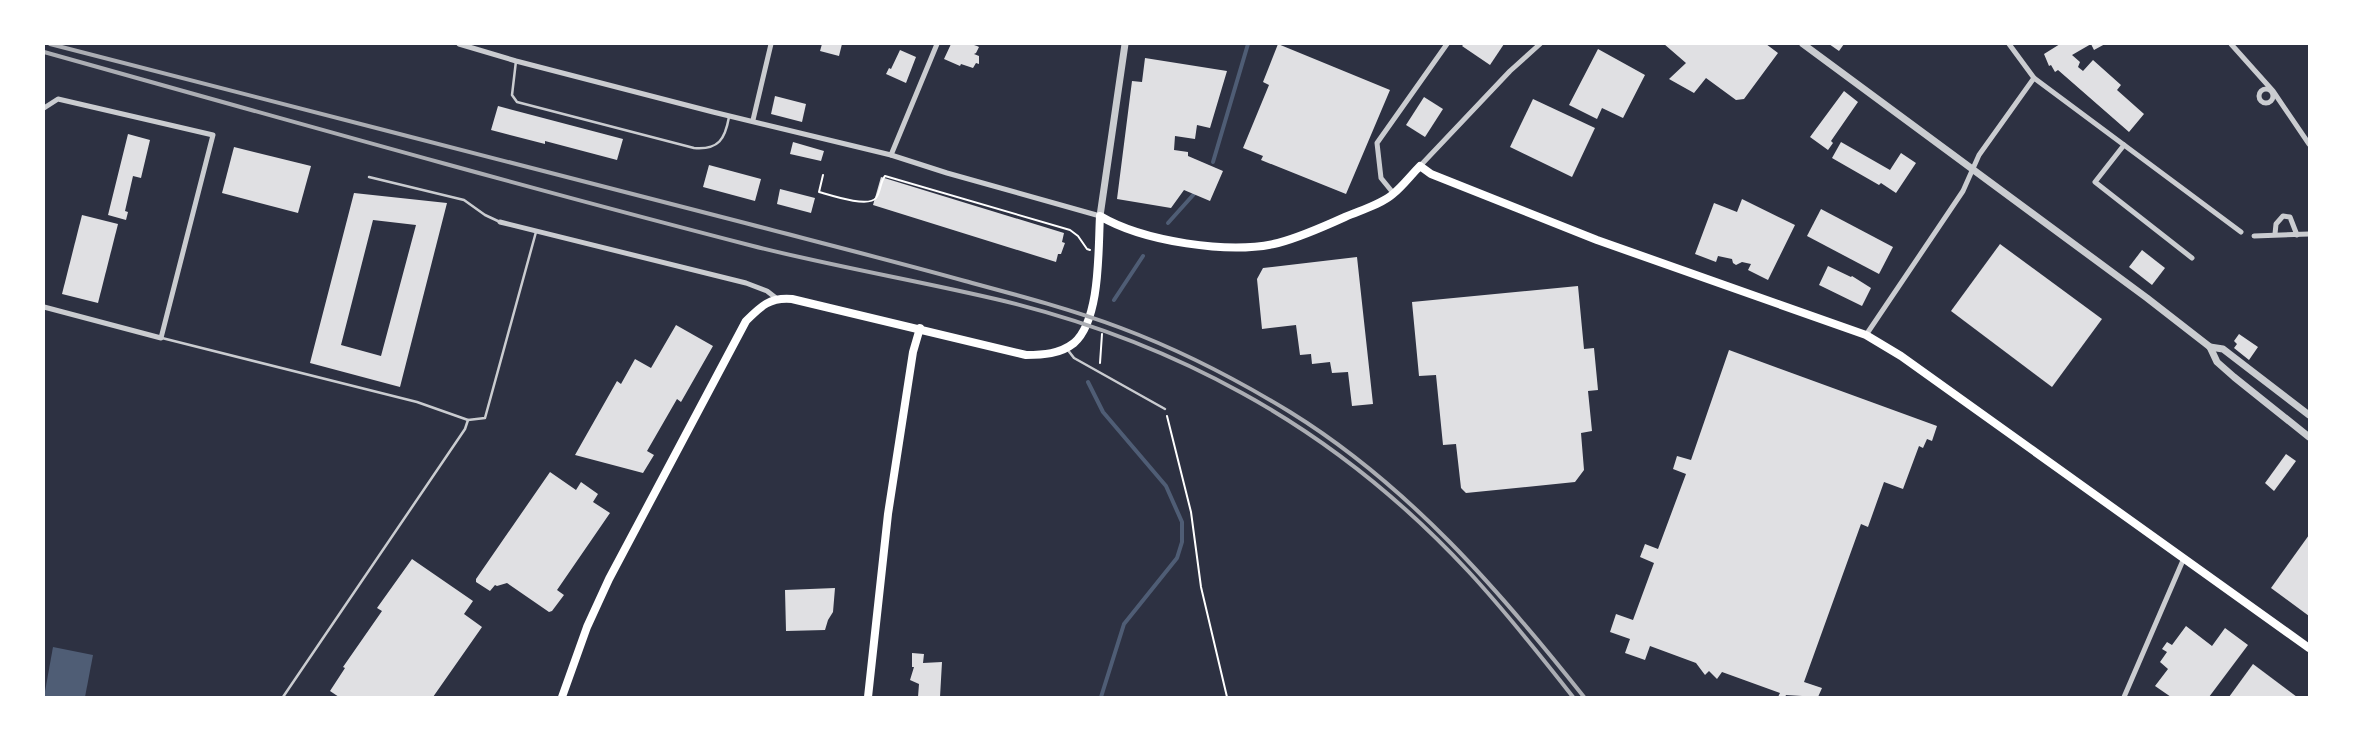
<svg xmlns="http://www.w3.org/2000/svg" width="2353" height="741" viewBox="0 0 2353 741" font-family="Lora,serif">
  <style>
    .water { fill: #4f5d75 }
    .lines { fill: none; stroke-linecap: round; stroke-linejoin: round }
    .stream { stroke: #4f5d75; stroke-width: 4 }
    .building { fill: #e0e0e3; fill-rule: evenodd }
    .path { stroke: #fff; stroke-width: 2 }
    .service { stroke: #caccd0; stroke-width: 2.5 }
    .minor { stroke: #caccd0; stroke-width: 5 }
    .tertiary { stroke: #caccd0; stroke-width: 7 }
    .secondary { stroke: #fff; stroke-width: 8 }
    .rail { stroke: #abadb3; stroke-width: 4 }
  </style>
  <rect width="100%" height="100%" fill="#2d3142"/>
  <path class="water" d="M 53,647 L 93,655 L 85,697 L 44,697 Z"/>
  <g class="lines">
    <g class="stream">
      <path d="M 1213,162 L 1248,44"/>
      <path d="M 1168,223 L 1194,194"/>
      <path d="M 1114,300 L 1143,256"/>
      <path d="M 1088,382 L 1103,412 L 1166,486 L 1182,522 L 1182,542 L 1177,558 L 1124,624 L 1101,697"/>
    </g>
  </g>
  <g class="building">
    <path d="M 822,44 L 842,44 L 839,56 L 820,51 Z"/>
    <path d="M 951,44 L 971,44 L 977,46 L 979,47 L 976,53 L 974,54 L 979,56 L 979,64 L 976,63 L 973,68 L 961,64 L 960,66 L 944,59 Z"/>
    <path d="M 1278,44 L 1390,90 L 1346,194 L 1261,160 L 1263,156 L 1243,148 L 1269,85 L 1263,82 Z"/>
    <path d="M 1464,44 L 1504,44 L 1490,65 L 1462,46 Z"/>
    <path d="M 1664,44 L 1766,44 L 1778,53 L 1744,99 L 1736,100 L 1706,78 L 1694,93 L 1669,79 L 1686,63 Z"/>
    <path d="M 1829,44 L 1844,44 L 1839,51 Z"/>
    <path d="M 2060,44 L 2105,44 L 2094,50 L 2091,44 L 2072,55 L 2080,62 L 2078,67 L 2083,71 L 2093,60 L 2121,85 L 2117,90 L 2144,114 L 2129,132 L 2058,70 L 2055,72 L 2051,65 L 2049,66 L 2044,54 Z"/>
    <path d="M 1598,49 L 1645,75 L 1623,118 L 1602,108 L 1597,119 L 1569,105 Z"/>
    <path d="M 900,50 L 916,57 L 906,83 L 886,74 L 889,68 L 891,69 Z"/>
    <path d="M 1145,58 L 1227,71 L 1210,128 L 1197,125 L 1195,139 L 1175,136 L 1174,150 L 1188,152 L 1188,156 L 1223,171 L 1210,201 L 1184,190 L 1171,208 L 1117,199 L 1132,81 L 1142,82 Z"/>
    <path d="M 1844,91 L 1858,102 L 1831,141 L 1833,143 L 1828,150 L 1810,137 Z"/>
    <path d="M 775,96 L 806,104 L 802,122 L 771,114 Z"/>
    <path d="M 1424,97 L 1443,109 L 1425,137 L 1406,125 Z"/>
    <path d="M 1533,99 L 1595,128 L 1572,177 L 1510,147 Z"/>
    <path d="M 498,106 L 623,139 L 617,160 L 545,141 L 545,144 L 491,130 Z"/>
    <path d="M 128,134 L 150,140 L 141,178 L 133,176 L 125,211 L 128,212 L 126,220 L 108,215 Z"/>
    <path d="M 793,142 L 824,151 L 821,161 L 790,154 Z"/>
    <path d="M 1841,142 L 1890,170 L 1901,153 L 1916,163 L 1896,193 L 1881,183 L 1879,185 L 1832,158 Z"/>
    <path d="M 234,147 L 311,166 L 298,213 L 222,193 Z"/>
    <path d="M 709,165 L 761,179 L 755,201 L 703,187 Z"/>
    <path d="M 881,177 L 1064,233 L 1062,242 L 1065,243 L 1061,254 L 1058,254 L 1056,262 L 873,205 Z"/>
    <path d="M 780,189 L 815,198 L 811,213 L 777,204 Z"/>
    <path d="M 354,193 L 447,203 L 400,387 L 310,363 ZM 373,220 L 416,225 L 381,356 L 341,345 Z"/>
    <path d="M 1742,199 L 1795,225 L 1768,280 L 1748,270 L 1751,264 L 1742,262 L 1736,265 L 1733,263 L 1732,259 L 1718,256 L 1716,262 L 1695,254 L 1714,203 L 1737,212 Z"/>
    <path d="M 1821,209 L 1893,247 L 1879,274 L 1807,236 Z"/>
    <path d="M 82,215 L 118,224 L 98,303 L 62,294 Z"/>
    <path d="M 2000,244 L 2102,319 L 2052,387 L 1951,311 Z"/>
    <path d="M 2142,250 L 2165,268 L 2152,285 L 2129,267 Z"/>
    <path d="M 1357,257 L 1373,404 L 1352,406 L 1348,372 L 1332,373 L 1330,362 L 1312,364 L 1311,354 L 1300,355 L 1296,325 L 1262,329 L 1257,279 L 1263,268 Z"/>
    <path d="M 1828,266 L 1851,277 L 1852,276 L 1871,288 L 1862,306 L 1819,285 Z"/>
    <path d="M 1578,286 L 1584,349 L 1594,348 L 1598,390 L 1588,391 L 1592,431 L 1581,433 L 1584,470 L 1575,482 L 1466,493 L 1461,488 L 1456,444 L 1443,445 L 1436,375 L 1419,376 L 1412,302 Z"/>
    <path d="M 676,325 L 713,346 L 681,402 L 677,399 L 647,451 L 654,455 L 643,473 L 575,455 L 617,381 L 621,384 L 635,359 L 651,368 Z"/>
    <path d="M 2239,334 L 2258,347 L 2249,360 L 2234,348 L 2237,344 L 2234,341 Z"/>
    <path d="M 1729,350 L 1937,426 L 1932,441 L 1927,439 L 1923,448 L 1919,446 L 1903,489 L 1884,482 L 1868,527 L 1861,524 L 1804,682 L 1822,688 L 1818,697 L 1786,695 L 1785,697 L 1778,697 L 1780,693 L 1722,672 L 1717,679 L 1709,671 L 1705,675 L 1696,663 L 1650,646 L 1645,660 L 1625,653 L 1630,639 L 1610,632 L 1616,614 L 1633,620 L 1654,563 L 1640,557 L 1645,544 L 1658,549 L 1686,474 L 1673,469 L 1677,456 L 1691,460 Z"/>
    <path d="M 2286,454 L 2296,461 L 2274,491 L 2265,483 Z"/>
    <path d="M 550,472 L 576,490 L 581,482 L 598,494 L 593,502 L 610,513 L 557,590 L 564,595 L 552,611 L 549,612 L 507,583 L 497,586 L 495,585 L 490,591 L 476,582 L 476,579 Z"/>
    <path d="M 2309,535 L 2309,616 L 2271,588 Z"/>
    <path d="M 412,559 L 473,601 L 464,614 L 482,627 L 433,697 L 339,697 L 330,691 L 345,668 L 343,667 L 382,611 L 377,608 Z"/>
    <path d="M 835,588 L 833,612 L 828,620 L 825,630 L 786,631 L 785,590 Z"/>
    <path d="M 2186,626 L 2212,646 L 2225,628 L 2248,645 L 2209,697 L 2171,697 L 2155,686 L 2168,669 L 2160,662 L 2167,652 L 2162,649 L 2167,642 L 2172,645 Z"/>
    <path d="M 912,653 L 924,654 L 923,663 L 942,662 L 940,697 L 918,697 L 919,684 L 910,680 L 914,667 L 912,667 Z"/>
    <path d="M 2253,664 L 2297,697 L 2229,697 Z"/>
  </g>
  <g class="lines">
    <g class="path">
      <path d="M 823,175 L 819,192 C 830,195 868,208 876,198 C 881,191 880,182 885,176 L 1070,230 L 1078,236 L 1087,249 L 1090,250"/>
      <path d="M 1100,363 L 1102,334"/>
      <path d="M 1167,416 L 1191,512 L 1201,587 L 1227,697"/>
    </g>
    <g class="service">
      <path d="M 516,61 L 512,95 L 517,102 L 694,148 C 719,150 725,139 729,117"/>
      <path d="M 369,177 L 464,200 L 485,215 L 500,222"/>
      <path d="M 162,338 L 417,402 L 468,420 L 485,418 L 536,232"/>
      <path d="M 1067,349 L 1074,358 L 1165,409"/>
      <path d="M 283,697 L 465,429 L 468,420"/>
    </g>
    <g class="minor">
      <path d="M 459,44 L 516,61 L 713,112 L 891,155 L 947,173 L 1100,216"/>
      <path d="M 2009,44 L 2034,78 L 2241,232"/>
      <path d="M 2231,44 L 2273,91 L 2309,144"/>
      <circle cx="2266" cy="96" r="7"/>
      <path d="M 44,108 L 58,99 L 213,135 L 161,338 L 44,307"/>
      <path d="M 753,120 L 771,44"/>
      <path d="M 2124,145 L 2095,182 L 2192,258"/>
      <path d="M 891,155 L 937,44"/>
      <path d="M 1420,166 L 1510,71 L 1540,44"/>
      <path d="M 1394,194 L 1381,178 L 1377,143 L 1447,44"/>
      <path d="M 500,222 L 746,283 L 767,291 L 776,298"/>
      <path d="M 2275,234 L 2276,224 L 2283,216 L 2290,217 L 2297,235"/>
      <path d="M 2254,236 L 2309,234"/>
      <path d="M 1866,335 L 1963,191 L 1979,155 L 2034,78"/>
      <path d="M 2124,697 L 2184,558"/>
    </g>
    <g class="tertiary">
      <path d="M 1803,44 L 2147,298 L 2210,347 L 2217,362 L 2234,377 L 2309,437"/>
      <path d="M 1100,216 L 1125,44"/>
      <path d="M 2210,347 L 2223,349 L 2309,415"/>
    </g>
    <g class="secondary">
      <path d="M 562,697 L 587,627 L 609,579 L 746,321 C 761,306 770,297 792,299 L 1026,355 C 1043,355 1060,354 1074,343 C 1101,319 1098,249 1100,216 C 1142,241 1229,255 1278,243 C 1301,237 1323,227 1345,217 C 1361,210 1380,205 1393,194 C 1403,186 1411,175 1420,166 L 1431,174 L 1597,240 L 1866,335 L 1901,356 L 2309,648"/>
      <path d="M 868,697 L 888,514 L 913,352 L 920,328"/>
    </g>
    <g class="rail">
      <path d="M 50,44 C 283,105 516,163 749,224 C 821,243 893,261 965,281 C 1017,295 1070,309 1121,328 C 1180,350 1236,379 1290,412 C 1408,485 1499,590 1584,697"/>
      <path d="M 44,52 C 280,118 516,185 753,246 C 836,267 920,281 1004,301 C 1086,321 1168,352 1242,393 C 1326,439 1404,502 1469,572 C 1506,612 1540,655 1573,697"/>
    </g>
  </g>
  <rect width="2353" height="741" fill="none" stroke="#ffffff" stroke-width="90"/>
</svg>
